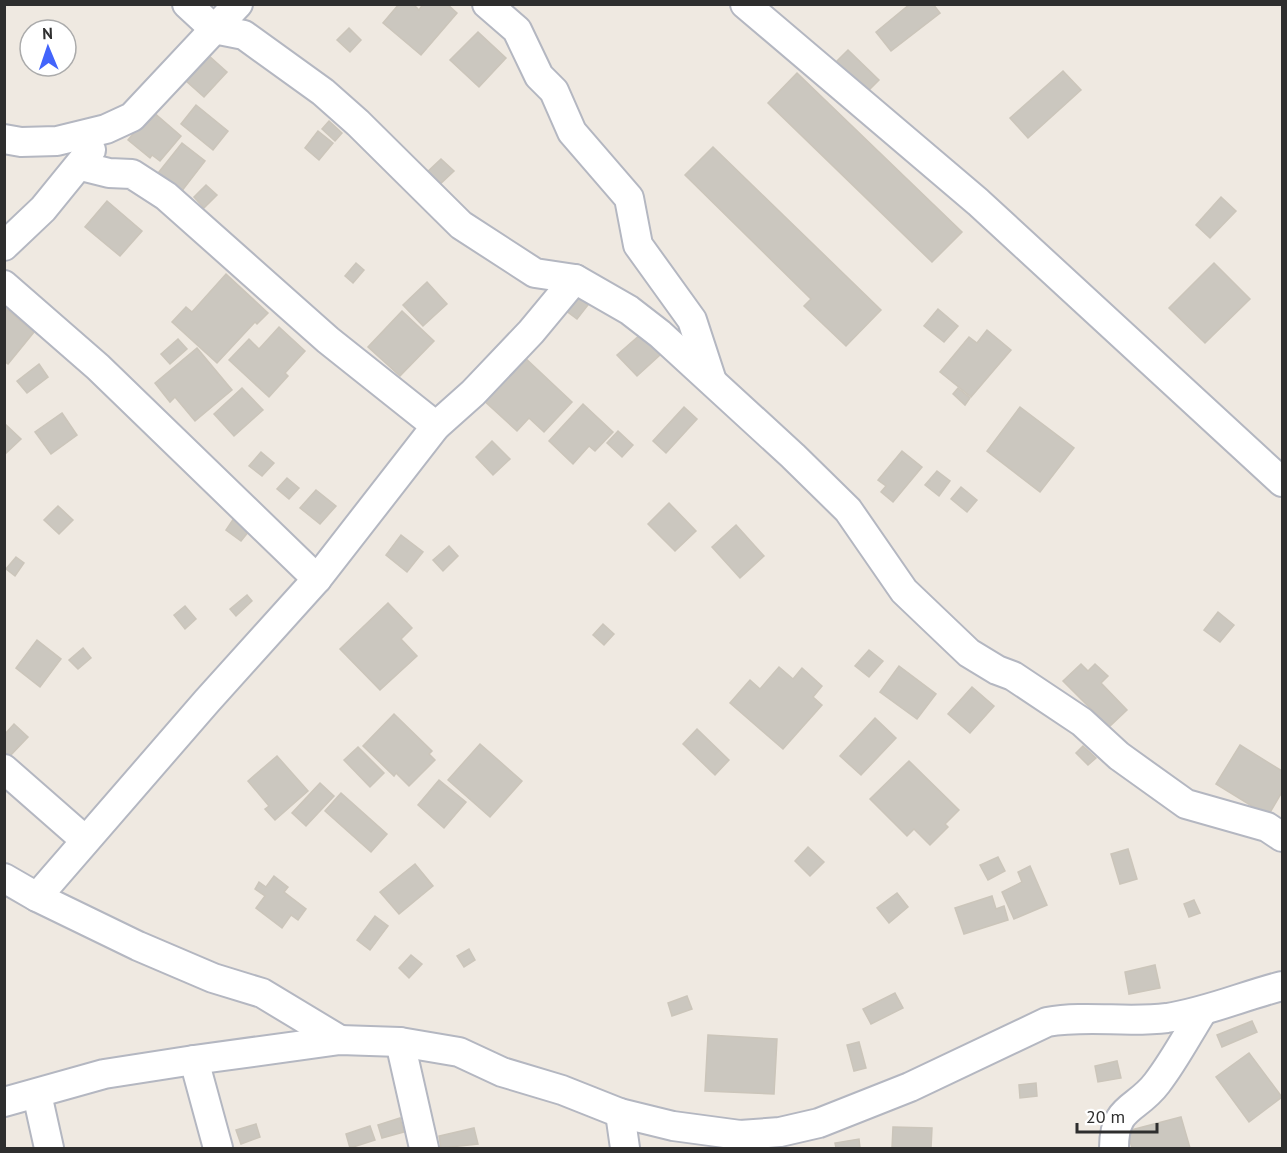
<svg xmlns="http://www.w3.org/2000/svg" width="1287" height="1153" viewBox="0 0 1287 1153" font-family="'PT Sans',sans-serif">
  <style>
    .building { fill: #cbc7bf; stroke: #cbc5ba; stroke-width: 1.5 }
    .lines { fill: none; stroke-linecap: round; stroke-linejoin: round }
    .minor-casing { stroke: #b4b7c1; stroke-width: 32 }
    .minor { stroke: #fff; stroke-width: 28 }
  </style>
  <rect width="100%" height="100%" fill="#efe9e1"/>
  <g class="building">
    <path d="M 399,4 L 413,4 L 419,10 L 423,4 L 447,4 L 457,13 L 421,55 L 383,23 Z"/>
    <path d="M 910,4 L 933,4 L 940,13 L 891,51 L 876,32 Z"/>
    <path d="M 349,28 L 361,40 L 350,52 L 337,40 Z"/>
    <path d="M 478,32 L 506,58 L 479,87 L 450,60 Z"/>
    <path d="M 848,50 L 879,80 L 866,93 L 835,63 Z"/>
    <path d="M 208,55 L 227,72 L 204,97 L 186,81 Z"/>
    <path d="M 1063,71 L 1081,90 L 1028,138 L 1010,118 Z"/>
    <path d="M 797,73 L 962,232 L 932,262 L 768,103 Z"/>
    <path d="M 196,105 L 228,131 L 213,150 L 181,124 Z"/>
    <path d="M 152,111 L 181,136 L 160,161 L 152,155 L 150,158 L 128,140 Z"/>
    <path d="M 329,121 L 342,133 L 335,141 L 322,129 Z"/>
    <path d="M 318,131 L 333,143 L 319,160 L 305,148 Z"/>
    <path d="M 182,143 L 205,161 L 178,196 L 155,177 Z"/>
    <path d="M 713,147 L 881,310 L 846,346 L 804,306 L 811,299 L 685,175 Z"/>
    <path d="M 441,159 L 454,171 L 436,188 L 424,175 Z"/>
    <path d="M 206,185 L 217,195 L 204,208 L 194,197 Z"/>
    <path d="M 1221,197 L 1236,211 L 1210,238 L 1196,225 Z"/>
    <path d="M 107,201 L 142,231 L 120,256 L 85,227 Z"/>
    <path d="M 356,263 L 364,270 L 353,283 L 345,276 Z"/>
    <path d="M 1214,263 L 1250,299 L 1205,343 L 1169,308 Z"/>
    <path d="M 226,274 L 268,313 L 257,324 L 255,322 L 217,363 L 172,322 L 186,307 L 192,312 Z"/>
    <path d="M 427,282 L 447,304 L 423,326 L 403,305 Z"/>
    <path d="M 572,293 L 588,305 L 577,319 L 561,307 Z"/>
    <path d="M 4,307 L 34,332 L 8,364 L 4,361 Z"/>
    <path d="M 938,309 L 958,326 L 944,342 L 924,326 Z"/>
    <path d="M 402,311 L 434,341 L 400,376 L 368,347 Z"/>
    <path d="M 279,327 L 305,351 L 285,373 L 288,376 L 269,397 L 229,360 L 249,339 L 259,349 Z"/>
    <path d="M 987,330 L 1011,350 L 971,397 L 940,372 L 969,337 L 977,343 Z"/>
    <path d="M 641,334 L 660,355 L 637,376 L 617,355 Z"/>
    <path d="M 178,339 L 187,349 L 170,364 L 161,354 Z"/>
    <path d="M 197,348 L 232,390 L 195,421 L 175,397 L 170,402 L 155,383 Z"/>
    <path d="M 522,355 L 572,402 L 544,432 L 529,418 L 517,431 L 481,398 Z"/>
    <path d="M 39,364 L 48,377 L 27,393 L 17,381 Z"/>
    <path d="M 242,388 L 263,410 L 234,436 L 214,414 Z"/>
    <path d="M 958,388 L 970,398 L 965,405 L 953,394 Z"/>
    <path d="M 583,404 L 613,432 L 595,451 L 589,446 L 573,464 L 549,441 Z"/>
    <path d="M 684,407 L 697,419 L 666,453 L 653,441 Z"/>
    <path d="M 1020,407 L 1074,448 L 1040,492 L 987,451 Z"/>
    <path d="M 62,413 L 77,435 L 51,454 L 35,432 Z"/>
    <path d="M 4,423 L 21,439 L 4,455 Z"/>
    <path d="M 618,431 L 633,445 L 622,457 L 607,443 Z"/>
    <path d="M 492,441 L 510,459 L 493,475 L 476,457 Z"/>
    <path d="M 902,451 L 922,467 L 893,502 L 881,492 L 886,486 L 878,480 Z"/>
    <path d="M 261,452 L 274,463 L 262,476 L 249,466 Z"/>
    <path d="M 937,471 L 950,481 L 939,496 L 925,485 Z"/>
    <path d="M 287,478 L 299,488 L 289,499 L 277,489 Z"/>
    <path d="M 961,487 L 977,500 L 967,512 L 951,499 Z"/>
    <path d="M 316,490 L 336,506 L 320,524 L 300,508 Z"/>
    <path d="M 669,503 L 696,531 L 675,551 L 648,524 Z"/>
    <path d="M 58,506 L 73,520 L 59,534 L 44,520 Z"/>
    <path d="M 234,518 L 250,530 L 241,541 L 226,530 Z"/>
    <path d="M 736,525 L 764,556 L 740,578 L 712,547 Z"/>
    <path d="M 401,535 L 423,552 L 407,572 L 386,555 Z"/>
    <path d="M 449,546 L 458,556 L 443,571 L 433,560 Z"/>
    <path d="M 16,557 L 24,563 L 15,576 L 6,569 Z"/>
    <path d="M 247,595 L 252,601 L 236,616 L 230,609 Z"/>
    <path d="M 388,603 L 412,628 L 401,639 L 417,656 L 380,690 L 340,649 Z"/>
    <path d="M 185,606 L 196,619 L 185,629 L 174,615 Z"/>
    <path d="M 1218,612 L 1234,625 L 1220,642 L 1204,630 Z"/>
    <path d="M 603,624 L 614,634 L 604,645 L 593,635 Z"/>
    <path d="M 37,640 L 61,659 L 40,687 L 16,668 Z"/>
    <path d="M 83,648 L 91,658 L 78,669 L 69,660 Z"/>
    <path d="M 869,650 L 883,661 L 869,677 L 855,666 Z"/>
    <path d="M 1081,664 L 1088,671 L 1095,664 L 1108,676 L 1101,683 L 1127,710 L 1109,727 L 1063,681 Z"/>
    <path d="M 899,666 L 936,694 L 917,719 L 880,692 Z"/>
    <path d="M 779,667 L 793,679 L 802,668 L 822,686 L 813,697 L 822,705 L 783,749 L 730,703 L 750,680 L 760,689 Z"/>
    <path d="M 972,687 L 994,706 L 970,733 L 948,714 Z"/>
    <path d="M 394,714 L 432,751 L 429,754 L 435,760 L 409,786 L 396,773 L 394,776 L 363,746 Z"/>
    <path d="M 875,718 L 896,738 L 861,775 L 840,756 Z"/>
    <path d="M 14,724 L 28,737 L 9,757 L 4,753 L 4,735 Z"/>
    <path d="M 697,729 L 729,760 L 715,775 L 683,744 Z"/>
    <path d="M 480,744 L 522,781 L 490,817 L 448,780 Z"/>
    <path d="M 1240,745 L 1282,771 L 1282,792 L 1268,816 L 1216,784 Z"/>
    <path d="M 1083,746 L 1096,758 L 1088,765 L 1076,753 Z"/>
    <path d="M 358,747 L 384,773 L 370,787 L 344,760 Z"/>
    <path d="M 277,756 L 308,791 L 275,820 L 265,809 L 269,806 L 248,781 Z"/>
    <path d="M 909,761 L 959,810 L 945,824 L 948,827 L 930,845 L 914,829 L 907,836 L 870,799 Z"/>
    <path d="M 439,780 L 466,802 L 444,828 L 418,805 Z"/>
    <path d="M 320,783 L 334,796 L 306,826 L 292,813 Z"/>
    <path d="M 341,793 L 387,834 L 371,852 L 325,811 Z"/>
    <path d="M 808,847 L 824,862 L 810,876 L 795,861 Z"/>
    <path d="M 1128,849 L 1137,879 L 1120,884 L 1111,854 Z"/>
    <path d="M 998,857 L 1005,871 L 988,880 L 980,865 Z"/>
    <path d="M 415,864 L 433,886 L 399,914 L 380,892 Z"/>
    <path d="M 1030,866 L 1047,905 L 1014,919 L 1002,892 L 1022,882 L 1018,872 Z"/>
    <path d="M 274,876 L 288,887 L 284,892 L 306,909 L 298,920 L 291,915 L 282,928 L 256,908 L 265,896 L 255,889 L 259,882 L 266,887 Z"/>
    <path d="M 897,893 L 908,907 L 889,923 L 877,908 Z"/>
    <path d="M 992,896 L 996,909 L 1004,906 L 1008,920 L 964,934 L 955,908 Z"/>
    <path d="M 1194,900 L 1200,913 L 1189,917 L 1184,904 Z"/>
    <path d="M 375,916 L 388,926 L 370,950 L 357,940 Z"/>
    <path d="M 469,949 L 475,960 L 464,967 L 457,956 Z"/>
    <path d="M 411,955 L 422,964 L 409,978 L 399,968 Z"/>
    <path d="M 1155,965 L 1160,988 L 1129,994 L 1125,972 Z"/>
    <path d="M 895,993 L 903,1008 L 871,1024 L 863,1009 Z"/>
    <path d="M 687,996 L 692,1009 L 672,1016 L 668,1003 Z"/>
    <path d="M 1252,1021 L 1257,1032 L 1222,1047 L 1217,1035 Z"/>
    <path d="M 708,1035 L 777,1039 L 774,1094 L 705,1091 Z"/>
    <path d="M 859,1042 L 866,1068 L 854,1071 L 847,1045 Z"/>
    <path d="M 1249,1053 L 1282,1097 L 1249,1122 L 1216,1077 Z"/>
    <path d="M 1117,1061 L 1121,1078 L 1098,1082 L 1095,1066 Z"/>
    <path d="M 1036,1083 L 1037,1096 L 1020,1098 L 1019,1085 Z"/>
    <path d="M 1181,1117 L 1190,1148 L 1132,1148 L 1127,1131 Z"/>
    <path d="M 400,1118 L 404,1132 L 382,1138 L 378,1125 Z"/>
    <path d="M 256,1124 L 260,1137 L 241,1144 L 236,1130 Z"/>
    <path d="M 370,1126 L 375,1140 L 350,1148 L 346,1134 Z"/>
    <path d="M 893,1127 L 932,1128 L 931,1148 L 892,1148 Z"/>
    <path d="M 474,1128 L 478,1144 L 441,1148 L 439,1136 Z"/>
    <path d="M 859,1139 L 860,1148 L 836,1148 L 835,1143 Z"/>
  </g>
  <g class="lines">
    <g class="minor-casing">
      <g id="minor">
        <path d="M 187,4 L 214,29 L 244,35 L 323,92 L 358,123 L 461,225 L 535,273 L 575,279 L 629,310 L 660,334 L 793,456 L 848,510 L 904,591 L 969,653 L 997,670 L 1013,676 L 1082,722 L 1119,756 L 1186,804 L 1267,827 L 1282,837"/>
        <path d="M 487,4 L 517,30 L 539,76 L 554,91 L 572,132 L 629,198 L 638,245 L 692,320 L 711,378"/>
        <path d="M 745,4 L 978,202 L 1282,482"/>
        <path d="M 4,139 L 21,142 L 57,141 L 106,129 L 132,117 L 238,4"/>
        <path d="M 81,166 L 109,173 L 132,174 L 166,196 L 328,340 L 436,426"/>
        <path d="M 4,246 L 43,209 L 91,150"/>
        <path d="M 4,285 L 98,367 L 317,579"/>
        <path d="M 4,769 L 85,840"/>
        <path d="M 4,878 L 37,897 L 138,946 L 213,978 L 262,993 L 340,1040"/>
        <path d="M 37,897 L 207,701 L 317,579 L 436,426 L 473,393 L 531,332 L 575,279"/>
        <path d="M 400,1042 L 424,1148"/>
        <path d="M 194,1060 L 218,1148"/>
        <path d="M 37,1094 L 49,1148"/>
        <path d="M 4,1102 L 104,1074 L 194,1060 L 340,1040 L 400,1042 L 459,1052 L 502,1072 L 562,1090 L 620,1113 L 673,1126 L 740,1135 L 780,1132 L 819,1123 L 910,1087 L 1047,1022 C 1086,1015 1127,1023 1167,1018 C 1207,1012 1243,996 1282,986"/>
        <path d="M 620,1113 L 625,1148"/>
        <path d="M 1114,1148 C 1114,1105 1136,1111 1157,1083 C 1174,1061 1187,1036 1202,1012"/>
      </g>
    </g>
    <use href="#minor" class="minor"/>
  </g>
  <rect width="1287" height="1153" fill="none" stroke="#2e2e2e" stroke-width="12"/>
  <g transform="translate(48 48) rotate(358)"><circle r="28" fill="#ffffff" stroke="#ababab" stroke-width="1.5"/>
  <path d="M0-4.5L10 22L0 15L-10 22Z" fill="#4264fb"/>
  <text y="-9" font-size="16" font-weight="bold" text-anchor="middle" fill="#2e2e2e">N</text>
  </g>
  <path d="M1077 1123v9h80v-9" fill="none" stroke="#2e2e2e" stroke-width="3"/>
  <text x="1086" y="1123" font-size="18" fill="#2e2e2e" stroke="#ffffff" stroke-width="4.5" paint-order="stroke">20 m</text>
</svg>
